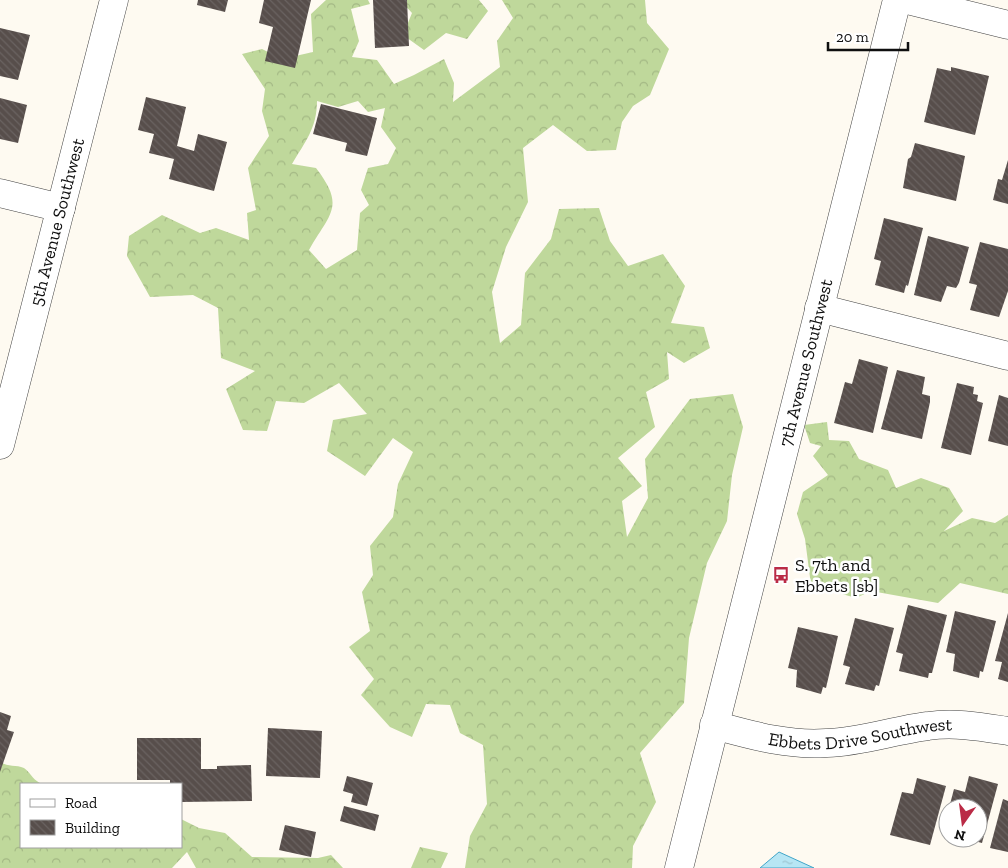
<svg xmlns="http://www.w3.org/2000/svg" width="1008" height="868" viewBox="0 0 1008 868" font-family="'Zilla Slab',serif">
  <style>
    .forest { fill: url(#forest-crowns); fill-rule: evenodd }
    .water { fill: url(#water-ripples); stroke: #41a5c8 }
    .building { fill: url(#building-back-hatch) }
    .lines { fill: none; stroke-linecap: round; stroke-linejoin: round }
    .minor-casing { stroke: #424242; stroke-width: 29 }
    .minor { stroke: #fff; stroke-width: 28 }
    .labels { text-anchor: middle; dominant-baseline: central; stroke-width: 5; stroke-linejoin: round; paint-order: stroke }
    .street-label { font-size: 18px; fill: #0f0f0f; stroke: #fff }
    .poi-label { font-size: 18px; fill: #0f0f0f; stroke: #fff; text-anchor: start }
  </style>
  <defs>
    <pattern id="forest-crowns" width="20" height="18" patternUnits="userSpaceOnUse" patternTransform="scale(1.25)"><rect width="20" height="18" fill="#bfd89b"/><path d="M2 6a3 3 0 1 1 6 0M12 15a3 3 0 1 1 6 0" fill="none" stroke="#a3b884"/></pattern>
    <pattern id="water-ripples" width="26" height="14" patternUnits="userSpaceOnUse" patternTransform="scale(1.25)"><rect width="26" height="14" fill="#b7e6f4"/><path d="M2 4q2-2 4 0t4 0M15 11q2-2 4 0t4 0" fill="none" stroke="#9cc4d0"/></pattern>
    <pattern id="building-back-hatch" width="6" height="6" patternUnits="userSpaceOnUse" patternTransform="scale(1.25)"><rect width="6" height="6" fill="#574e4b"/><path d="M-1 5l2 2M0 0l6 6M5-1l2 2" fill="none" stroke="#6a6361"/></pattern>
  </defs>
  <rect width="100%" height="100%" fill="#fefaf1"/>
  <g class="forest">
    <path d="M 326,0 L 368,0 L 370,4 L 351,9 L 359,41 L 352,57 L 377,60 L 394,84 L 414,75 L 444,59 L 454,83 L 453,102 L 500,67 L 497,41 L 513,18 L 502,0 L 645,0 L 647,23 L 669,49 L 650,95 L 633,106 L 622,122 L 616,150 L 587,151 L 553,125 L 523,148 L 528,202 L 506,247 L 492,292 L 500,343 L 521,325 L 525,273 L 551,239 L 559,209 L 599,208 L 610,241 L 628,266 L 663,254 L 685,286 L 671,323 L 704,327 L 710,348 L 684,363 L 667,352 L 669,379 L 646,392 L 655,427 L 618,458 L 642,486 L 622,501 L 627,537 L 648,498 L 645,459 L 690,399 L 733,394 L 743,427 L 732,475 L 727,521 L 707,563 L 689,638 L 684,703 L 640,753 L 656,802 L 633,846 L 632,868 L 465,868 L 470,836 L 487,804 L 483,745 L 460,733 L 450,705 L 426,704 L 412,737 L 390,727 L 361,695 L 374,679 L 349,647 L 370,631 L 362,592 L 373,575 L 370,546 L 393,517 L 398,484 L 413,452 L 393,438 L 365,476 L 327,451 L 333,420 L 367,414 L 339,383 L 304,403 L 276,401 L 267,431 L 243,430 L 226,389 L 255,371 L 221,358 L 218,308 L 193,295 L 150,297 L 127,256 L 129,236 L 162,215 L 200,233 L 216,228 L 249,240 L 247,213 L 256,210 L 248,168 L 269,136 L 262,111 L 265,89 L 242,54 L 262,49 L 282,59 L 313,52 L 311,14 ZM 317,101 L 338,107 L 358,101 L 368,112 L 385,108 L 381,127 L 396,148 L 388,164 L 368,168 L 361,190 L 369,205 L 360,213 L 357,250 L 326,269 L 309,250 C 330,213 346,207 316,168 L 292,164 C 305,142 317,128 317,101 Z"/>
    <path d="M 400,0 L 479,0 L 488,11 L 467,39 L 446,33 L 424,50 L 403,35 L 412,13 Z"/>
    <path d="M 827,422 L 829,440 L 849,441 L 859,459 L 888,470 L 896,488 L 921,478 L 949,488 L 963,511 L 944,531 L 972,518 L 995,523 L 1008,515 L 1008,594 L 960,583 L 938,603 L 871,591 L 856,598 L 811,585 L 805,539 L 797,514 L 803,492 L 828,475 L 813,456 L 821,446 L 810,443 L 804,425 Z"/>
    <path d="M 0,761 C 7,768 16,764 24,768 C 31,773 34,782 43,784 L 21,784 L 21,847 L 181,847 L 181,819 L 199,828 L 225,833 L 252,857 L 318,858 L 331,855 L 343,868 L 196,868 L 187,852 L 172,868 L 0,868 Z"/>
    <path d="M 420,847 L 448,853 L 441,868 L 411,868 Z"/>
  </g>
  <path class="water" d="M 779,852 L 814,868 L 760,868 Z"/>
  <g class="building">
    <path d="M 198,0 L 228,0 L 225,12 L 197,5 Z"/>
    <path d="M 264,0 L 311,0 L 295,68 L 265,61 L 273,27 L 259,23 Z"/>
    <path d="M 373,0 L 407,0 L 409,46 L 375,48 Z"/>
    <path d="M 0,28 L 30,35 L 18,80 L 0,76 Z"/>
    <path d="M 951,67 L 989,76 L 975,135 L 924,122 L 937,68 L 951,71 Z"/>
    <path d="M 146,97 L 186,107 L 177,146 L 194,151 L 198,134 L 227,142 L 214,191 L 169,179 L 174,159 L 149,153 L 154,134 L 138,130 Z"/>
    <path d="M 0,98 L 27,105 L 18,143 L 0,139 Z"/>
    <path d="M 321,104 L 377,118 L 367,156 L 345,151 L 347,143 L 313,134 Z"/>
    <path d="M 915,143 L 965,156 L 956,201 L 903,188 L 908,159 L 911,157 Z"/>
    <path d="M 1008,160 L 1008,204 L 993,200 L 998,179 L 1002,180 Z"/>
    <path d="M 884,218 L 923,228 L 908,286 L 906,285 L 904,293 L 875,285 L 881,261 L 874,259 Z"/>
    <path d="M 928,236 L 969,247 L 959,283 L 956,288 L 947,286 L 941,302 L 914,295 Z"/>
    <path d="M 980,242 L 1008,249 L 1008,291 L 999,317 L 970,310 L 977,285 L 969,283 Z"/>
    <path d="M 859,359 L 888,367 L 873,433 L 834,423 L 845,382 L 852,384 Z"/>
    <path d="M 897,370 L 925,377 L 922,394 L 930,396 L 930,402 L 922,439 L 881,429 Z"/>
    <path d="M 957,383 L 974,387 L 973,394 L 978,395 L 977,401 L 983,403 L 971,455 L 941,448 Z"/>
    <path d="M 999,395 L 1008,398 L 1008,446 L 988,441 Z"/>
    <path d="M 908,605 L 947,615 L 932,673 L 929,673 L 928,678 L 899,671 L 903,654 L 896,652 Z"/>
    <path d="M 955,611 L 996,621 L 983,672 L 980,671 L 979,678 L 953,671 L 955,654 L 946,652 Z"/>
    <path d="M 1008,613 L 1008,682 L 998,679 L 1002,662 L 995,661 Z"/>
    <path d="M 855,618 L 894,628 L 879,686 L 876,685 L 874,691 L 845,684 L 850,667 L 843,665 Z"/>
    <path d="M 798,627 L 838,636 L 826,688 L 823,687 L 821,694 L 796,687 L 797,670 L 788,668 Z"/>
    <path d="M 0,712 L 11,716 L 7,730 L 14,732 L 0,772 Z"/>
    <path d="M 268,728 L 322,731 L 320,778 L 266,776 Z"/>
    <path d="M 137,738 L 201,738 L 201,769 L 217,769 L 217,766 L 251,765 L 252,801 L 181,802 L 181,784 L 170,784 L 170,780 L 137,780 Z"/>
    <path d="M 347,776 L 373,783 L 367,806 L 351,802 L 353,794 L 343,791 Z"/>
    <path d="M 969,776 L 998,784 L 982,843 L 967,839 L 978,838 L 978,808 L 949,808 L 954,789 L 965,792 Z"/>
    <path d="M 917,778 L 946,786 L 930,845 L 890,835 L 902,792 L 913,794 Z"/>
    <path d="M 1003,799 L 1008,801 L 1008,852 L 990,848 Z"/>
    <path d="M 344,806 L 379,815 L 375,831 L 340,821 Z"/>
    <path d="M 947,814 L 948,815 L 948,834 L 943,832 Z"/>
    <path d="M 285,825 L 316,832 L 311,857 L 279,850 Z"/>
  </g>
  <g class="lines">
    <g class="minor-casing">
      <g id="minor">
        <path d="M 907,0 L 1008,25"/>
        <path d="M 0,193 L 61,208"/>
        <path d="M 819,308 L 1008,356"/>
        <path id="s1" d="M 0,445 L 114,0"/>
        <path id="s2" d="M 714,725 C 751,735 788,746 827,743 C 861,742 895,730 928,726 C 955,722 982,727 1008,731"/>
        <path id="s3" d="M 679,868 L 897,0"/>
      </g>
    </g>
    <use href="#minor" class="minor"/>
  </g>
  <defs>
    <g id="bus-bare" transform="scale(1.35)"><path d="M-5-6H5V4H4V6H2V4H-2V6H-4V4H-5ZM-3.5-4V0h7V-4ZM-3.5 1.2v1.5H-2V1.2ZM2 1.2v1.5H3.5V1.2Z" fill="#ba2b46" stroke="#fff" stroke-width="2.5" paint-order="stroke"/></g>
  </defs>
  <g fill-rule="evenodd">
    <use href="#bus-bare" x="781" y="575"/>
  </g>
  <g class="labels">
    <g class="street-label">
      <text stroke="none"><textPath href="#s1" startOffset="230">5th Avenue Southwest</textPath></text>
      <text stroke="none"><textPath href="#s3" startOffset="521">7th Avenue Southwest</textPath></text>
      <text stroke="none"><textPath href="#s2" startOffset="149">Ebbets Drive Southwest</textPath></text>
    </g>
    <g class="poi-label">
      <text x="795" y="565">S. 7th and<tspan x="795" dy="21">Ebbets [sb]</tspan></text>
    </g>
  </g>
  <rect x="20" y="783" width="162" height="65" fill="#ffffff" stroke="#9f9f9f"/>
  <rect x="30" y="799" width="25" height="8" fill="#ffffff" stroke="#9f9f9f"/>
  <text x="65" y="808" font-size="15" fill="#0f0f0f">Road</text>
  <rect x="30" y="820" width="25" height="15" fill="url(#building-back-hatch)" stroke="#9f9f9f"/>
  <text x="65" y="833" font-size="15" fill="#0f0f0f">Building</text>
  <g transform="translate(963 823) rotate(194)"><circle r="24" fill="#ffffff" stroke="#9f9f9f"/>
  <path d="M0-4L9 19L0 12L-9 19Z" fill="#ba2b46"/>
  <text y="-8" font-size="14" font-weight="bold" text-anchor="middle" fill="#0f0f0f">N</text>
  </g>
  <path d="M828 42v8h80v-8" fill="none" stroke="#0f0f0f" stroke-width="2.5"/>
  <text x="836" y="42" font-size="15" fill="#0f0f0f" stroke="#ffffff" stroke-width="4" paint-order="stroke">20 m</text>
</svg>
